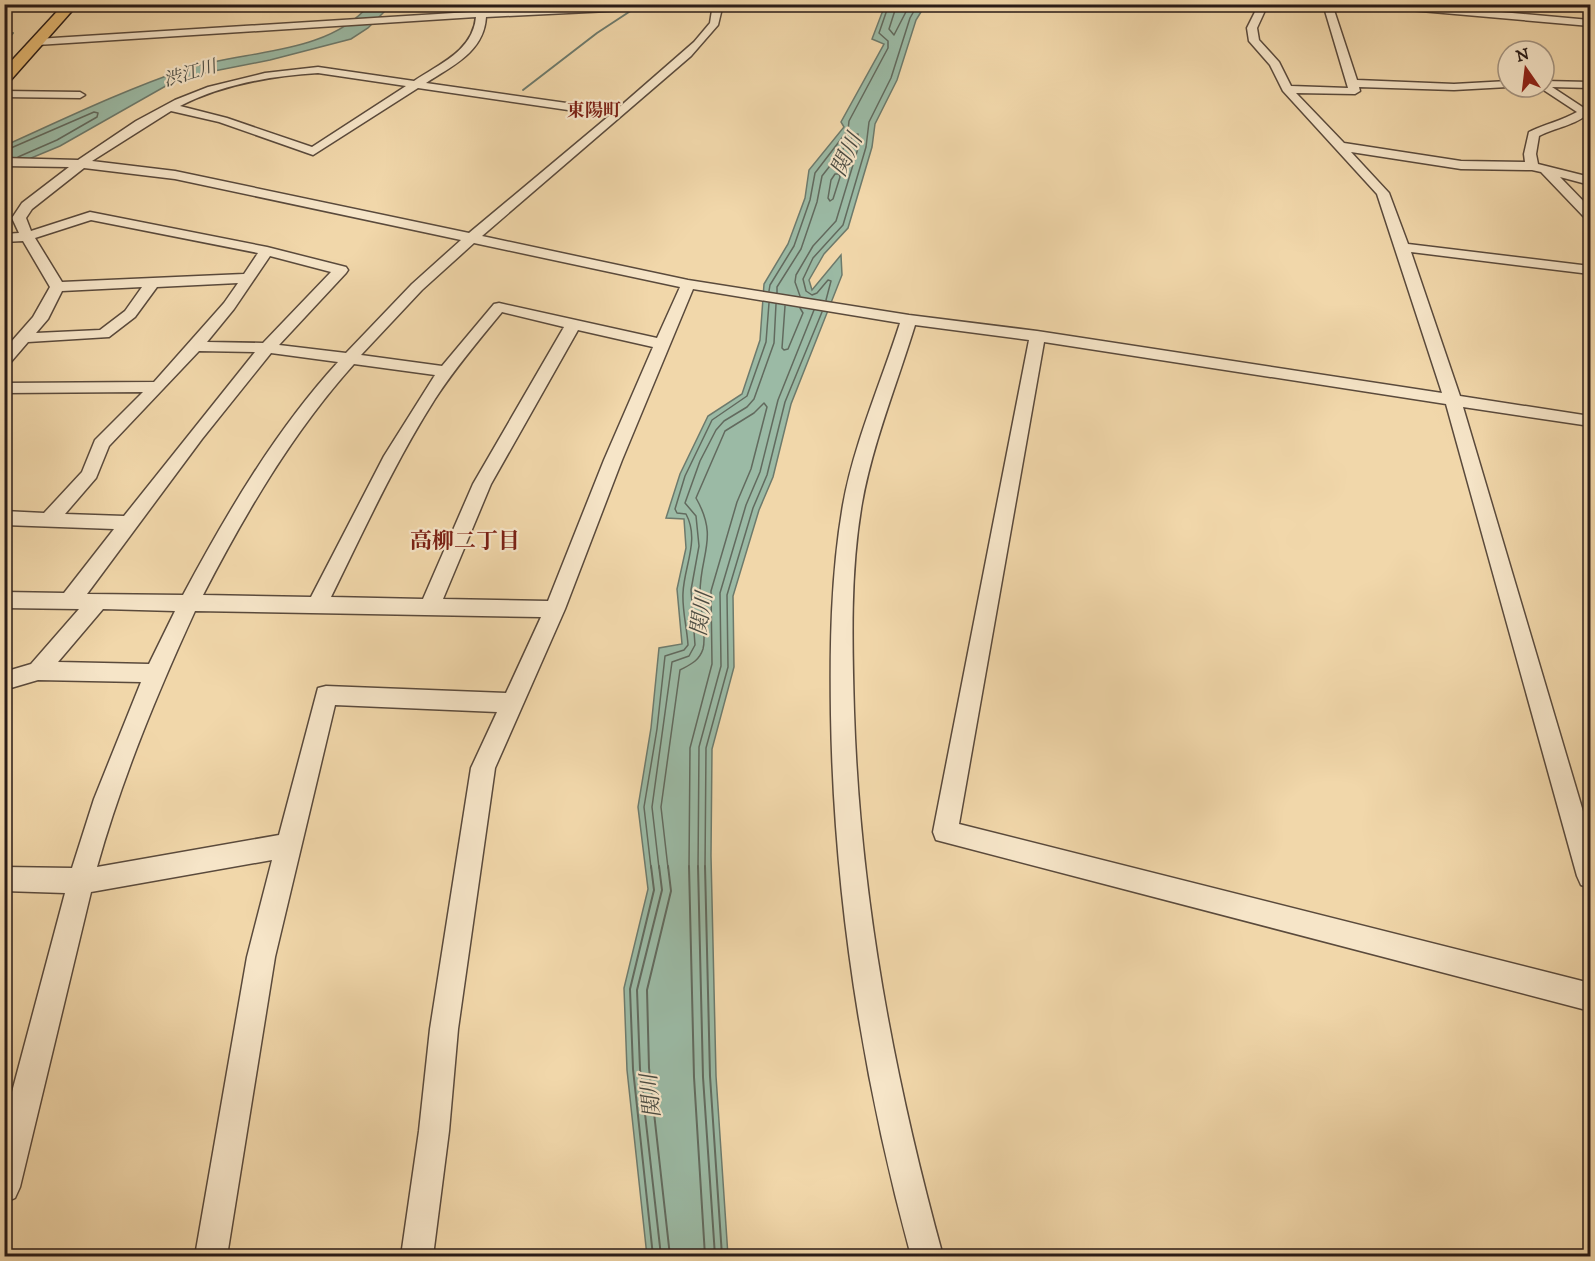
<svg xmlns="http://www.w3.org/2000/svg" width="1595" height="1261" viewBox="0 0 1595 1261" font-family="'IM FELL DW Pica','Noto Serif JP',serif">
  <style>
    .water { fill: #9bbaa5; stroke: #6d7a6c; stroke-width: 1.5 }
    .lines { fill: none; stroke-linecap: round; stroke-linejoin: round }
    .shore-far1 { stroke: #626a5e; stroke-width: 1.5 }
    .shore { stroke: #626a5e; stroke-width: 2 }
    .stream { stroke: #6d7a6c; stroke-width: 2 }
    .minor-casing { stroke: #5a4a3c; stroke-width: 3 }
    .highway-casing { stroke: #281b17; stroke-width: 3 }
    .minor { fill: #f6e5c8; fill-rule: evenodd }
    .highway { fill: #e8bc75; fill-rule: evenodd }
    .labels { text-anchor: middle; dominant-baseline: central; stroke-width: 4.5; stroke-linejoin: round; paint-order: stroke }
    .far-water-label { font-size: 18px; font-style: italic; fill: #4a4b42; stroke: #f6e5c8 }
    .far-neighbourhood-label { font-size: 18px; font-weight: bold; fill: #7a1f14; stroke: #f6e5c8 }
    .water-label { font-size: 22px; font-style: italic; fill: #4a4b42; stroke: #f6e5c8 }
    .neighbourhood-label { font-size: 22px; font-weight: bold; fill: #7a1f14; stroke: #f6e5c8 }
  </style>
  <rect width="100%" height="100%" fill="#f1d7aa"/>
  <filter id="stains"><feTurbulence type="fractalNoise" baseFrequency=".00333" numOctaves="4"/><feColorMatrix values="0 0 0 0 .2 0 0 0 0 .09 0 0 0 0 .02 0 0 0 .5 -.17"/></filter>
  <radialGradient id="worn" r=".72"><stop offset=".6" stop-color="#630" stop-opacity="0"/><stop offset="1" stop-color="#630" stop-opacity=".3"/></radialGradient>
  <g class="water">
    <path d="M 369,5 L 391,5 L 368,28 L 351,39 L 270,60 L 204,73 L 171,83 L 60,146 L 5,169 L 4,146 C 64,119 124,90 186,69 C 245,50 328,55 369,5 Z"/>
    <path d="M 885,5 L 919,5 L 924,7 L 916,20 L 897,80 L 875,124 L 872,147 L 848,228 L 824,254 L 809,280 L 812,290 L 841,255 L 842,275 L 791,404 L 773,477 L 759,510 L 733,596 L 734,667 L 712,749 L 711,856 L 716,1076 L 728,1256 L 647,1256 L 627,1070 L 624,988 L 648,889 L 638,807 L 651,728 L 659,648 L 682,644 L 677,589 L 686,548 L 684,519 L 666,518 L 680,474 L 708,416 L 742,394 L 760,340 L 764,284 L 788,244 L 805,198 L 809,170 L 844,127 L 841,122 L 884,44 L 872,39 Z"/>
  </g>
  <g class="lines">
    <g class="shore-far1">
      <path d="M 897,4 L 889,29 L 894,35 L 910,4"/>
      <path d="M 4,151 L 94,112 L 98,113 L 97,117 L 57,140 L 18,157"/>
      <path d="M 835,174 L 839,174 L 840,177 L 833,199 L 830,201 L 828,198 L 831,180 Z"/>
      <path d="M 769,291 L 770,285 L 794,246 L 810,200 L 815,173 L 848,130 L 849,121 L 888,48 L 888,41 L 879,33 L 889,4"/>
      <path d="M 777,293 L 777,287 L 801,249 L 817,202 L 822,176 L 854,135 L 858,134 L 859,145 L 836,221 L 813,246 L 796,275 L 795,282 L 800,296"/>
      <path d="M 826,300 L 831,281 L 828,280 L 817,293 L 812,295 L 806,291 L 803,279 L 813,258 L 843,225 L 866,147 L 869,122 L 891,78 L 910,18 L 918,4"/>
      <path d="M 785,306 L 782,348 L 784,350 L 788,349 L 803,313 L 800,308"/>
      <path d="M 651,868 L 644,807 L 657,729 L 665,656 L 684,650 L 688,645 C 687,628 682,610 683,593 C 684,566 700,540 686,514 L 677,513 L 675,509 L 685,476 L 712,420 L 747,396 L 766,342 L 769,303"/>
      <path d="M 659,868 L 652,807 L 672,662 L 689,656 L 695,645 L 691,590 L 699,546 L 696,516 L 685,503 L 700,461 L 716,430 L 724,421 L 747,407 L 754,399 L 774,343 L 776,304"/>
      <path d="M 668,868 L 661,807 L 680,670 C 691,664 699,661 703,649 C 707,635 700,608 700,593 C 700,554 719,538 696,498 L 725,431 L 754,413 L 764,403 L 767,407 L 751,469 L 737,502 L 711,591 L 712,664 L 690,748 L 689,868"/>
      <path d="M 698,868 L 699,747 L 721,666 L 720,593 L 746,505 L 760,472 L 778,400 L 814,310"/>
      <path d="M 705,868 L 706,748 L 728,667 L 727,595 L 753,508 L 767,475 L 785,402 L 822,312"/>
    </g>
    <g class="shore">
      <path d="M 651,866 L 654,890 L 630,989 L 633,1069 L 653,1256"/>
      <path d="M 659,866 L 662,890 L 637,990 L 640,1069 L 661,1256"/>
      <path d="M 668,866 L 671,891 L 647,990 L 649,1068 L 670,1256"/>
      <path d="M 689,866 L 694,1077 L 705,1256"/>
      <path d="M 698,866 L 703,1077 L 715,1256"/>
      <path d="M 705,866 L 710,1076 L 722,1256"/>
    </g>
    <g class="stream">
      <path d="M 642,9 L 753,4"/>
      <path d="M 4,33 L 13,33 L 4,43"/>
      <path d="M 523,90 L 597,33 L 632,10"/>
    </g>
    <g class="minor-casing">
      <g id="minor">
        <path d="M 694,4 L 690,7 L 486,17 C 484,52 452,66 426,83 L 616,110 L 694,42 L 710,23 L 713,4 L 723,4 L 718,25 L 691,56 L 482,236 L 688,280 L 909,315 L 1037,331 L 1442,393 L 1377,194 L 1283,91 L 1270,65 L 1249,41 L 1247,28 L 1259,4 L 1268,4 L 1257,28 L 1259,40 L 1279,62 L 1291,86 L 1348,88 L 1323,4 L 1332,4 L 1357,80 L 1454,84 L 1508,81 L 1508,87 L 1454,90 L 1359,87 L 1360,91 L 1355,94 L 1296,93 L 1344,143 L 1461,161 L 1525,162 L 1524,154 L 1529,132 C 1545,124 1561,121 1577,112 L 1539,87 L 1544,87 L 1544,81 L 1590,82 L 1590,88 L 1552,87 L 1590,112 C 1575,126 1556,127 1539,136 L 1536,154 L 1538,164 L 1590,177 L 1590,185 L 1560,177 L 1590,208 L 1590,219 L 1585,218 L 1541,172 L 1532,170 L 1461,169 L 1351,152 L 1389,193 L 1408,244 L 1590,266 L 1590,274 L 1411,252 L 1460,396 L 1590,416 L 1590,426 L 1463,407 L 1590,835 L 1590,888 L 1581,885 L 1577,876 L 1446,404 L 1044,342 L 959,824 L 1590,983 L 1590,1011 L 936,840 L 933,832 L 1029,340 L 915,325 C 897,384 873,442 862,503 C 850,572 852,643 854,712 C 860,898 894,1078 943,1256 L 911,1256 C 863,1080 834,898 831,715 C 830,645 831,574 843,505 C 854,443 881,383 900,323 L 693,289 L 622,460 L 565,609 L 495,768 L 458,1029 L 449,1131 L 433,1256 L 401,1256 L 419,1131 L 430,1029 L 471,768 L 497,712 L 335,705 L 275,957 L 227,1256 L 195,1256 L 247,957 L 272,860 L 91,892 L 20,1187 L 15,1198 L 4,1203 L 4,1122 L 65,893 L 4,891 L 4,867 L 72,868 L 94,799 L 141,682 L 38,680 L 4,690 L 4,672 L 31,664 L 79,609 L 4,608 L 4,592 L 64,593 L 114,529 L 4,525 L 4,511 L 44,513 L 82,472 L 95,440 L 143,392 L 4,393 L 4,383 L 154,382 L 224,303 L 238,283 L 157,287 L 135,317 L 109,337 L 28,342 L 10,363 L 4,365 L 4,350 L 33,317 L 50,287 L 23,241 L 4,242 L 4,234 L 19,233 L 12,218 L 22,203 L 69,167 L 4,166 L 4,158 L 78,160 L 136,121 L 175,100 L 208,87 L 265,73 L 318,67 L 414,81 C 439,64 473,51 476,17 L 37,45 L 32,42 L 37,39 L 581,5 ZM 318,73 L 406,86 L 312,147 L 227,118 L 180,106 C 223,84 270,76 318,73 ZM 418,88 L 609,116 L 469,233 L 175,171 L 92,161 L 171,111 L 219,122 L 313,155 ZM 84,168 L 175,179 L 461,240 L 412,284 L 346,353 L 279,345 L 346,273 L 348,270 L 346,267 L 267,247 L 90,212 L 31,231 L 26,218 L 32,209 ZM 91,220 L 258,253 L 244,274 L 62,282 L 35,238 ZM 474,243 L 680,287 L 657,338 L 499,303 L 494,304 L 442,366 L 361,355 L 422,290 ZM 270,256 L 331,272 L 263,343 L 207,342 L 234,309 ZM 142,287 L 125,311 L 100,330 L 36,333 L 48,319 L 62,291 ZM 502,312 L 564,327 L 473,484 L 423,599 L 331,597 C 364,530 395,462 435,399 C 455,368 479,340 502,312 ZM 578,330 L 653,347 L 604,460 L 548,601 L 443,599 L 491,484 ZM 199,351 L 255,352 L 124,516 L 65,514 L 96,478 L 109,446 ZM 271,353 L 338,362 C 275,431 227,513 183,595 L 87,594 L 202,439 ZM 354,364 L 435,375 L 384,456 L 311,597 L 203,595 C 245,514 292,433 354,364 ZM 103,609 L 175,611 L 149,664 L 58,662 ZM 195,611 L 541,617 L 506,693 L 326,686 L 318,688 L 279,835 L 97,867 C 122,778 157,694 195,611 Z"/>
        <path d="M 1371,4 L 1412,4 L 1590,20 L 1590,26 L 1375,7 Z"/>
        <path d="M 4,91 L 80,92 L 85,95 L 80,98 L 4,97 Z"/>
      </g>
    </g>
    <g class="highway-casing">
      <path id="highway" d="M 64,4 L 78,4 L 9,82 L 4,83 L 4,69 Z"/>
    </g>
    <use href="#minor" class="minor"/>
    <use href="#highway" class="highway"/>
  </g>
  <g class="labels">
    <g class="far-water-label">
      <text transform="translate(190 74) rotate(-16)">渋江川</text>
    </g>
    <g class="far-neighbourhood-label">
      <text x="594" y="111">東陽町</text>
    </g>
    <g class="water-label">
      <text transform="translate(847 155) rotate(-65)">関川</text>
      <text transform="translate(702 614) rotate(-82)">関川</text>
      <text transform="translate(651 1096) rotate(-95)">関川</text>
    </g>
    <g class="neighbourhood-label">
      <text x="465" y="541">高柳二丁目</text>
    </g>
  </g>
  <rect width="1595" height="1261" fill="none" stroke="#f1d7aa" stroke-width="24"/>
  <rect x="6" y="6" width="1583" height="1249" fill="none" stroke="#281b17" stroke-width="3"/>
  <rect x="12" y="12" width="1571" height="1237" fill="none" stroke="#281b17" stroke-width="1.5"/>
  <g transform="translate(1526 69) rotate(346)"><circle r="28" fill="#f6e5c8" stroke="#a49481" stroke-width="1.5"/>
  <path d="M0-4.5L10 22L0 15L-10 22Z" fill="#8f2418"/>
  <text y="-9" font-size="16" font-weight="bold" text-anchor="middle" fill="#281b17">N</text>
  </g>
  <rect width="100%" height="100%" filter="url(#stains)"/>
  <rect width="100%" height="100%" fill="url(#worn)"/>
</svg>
